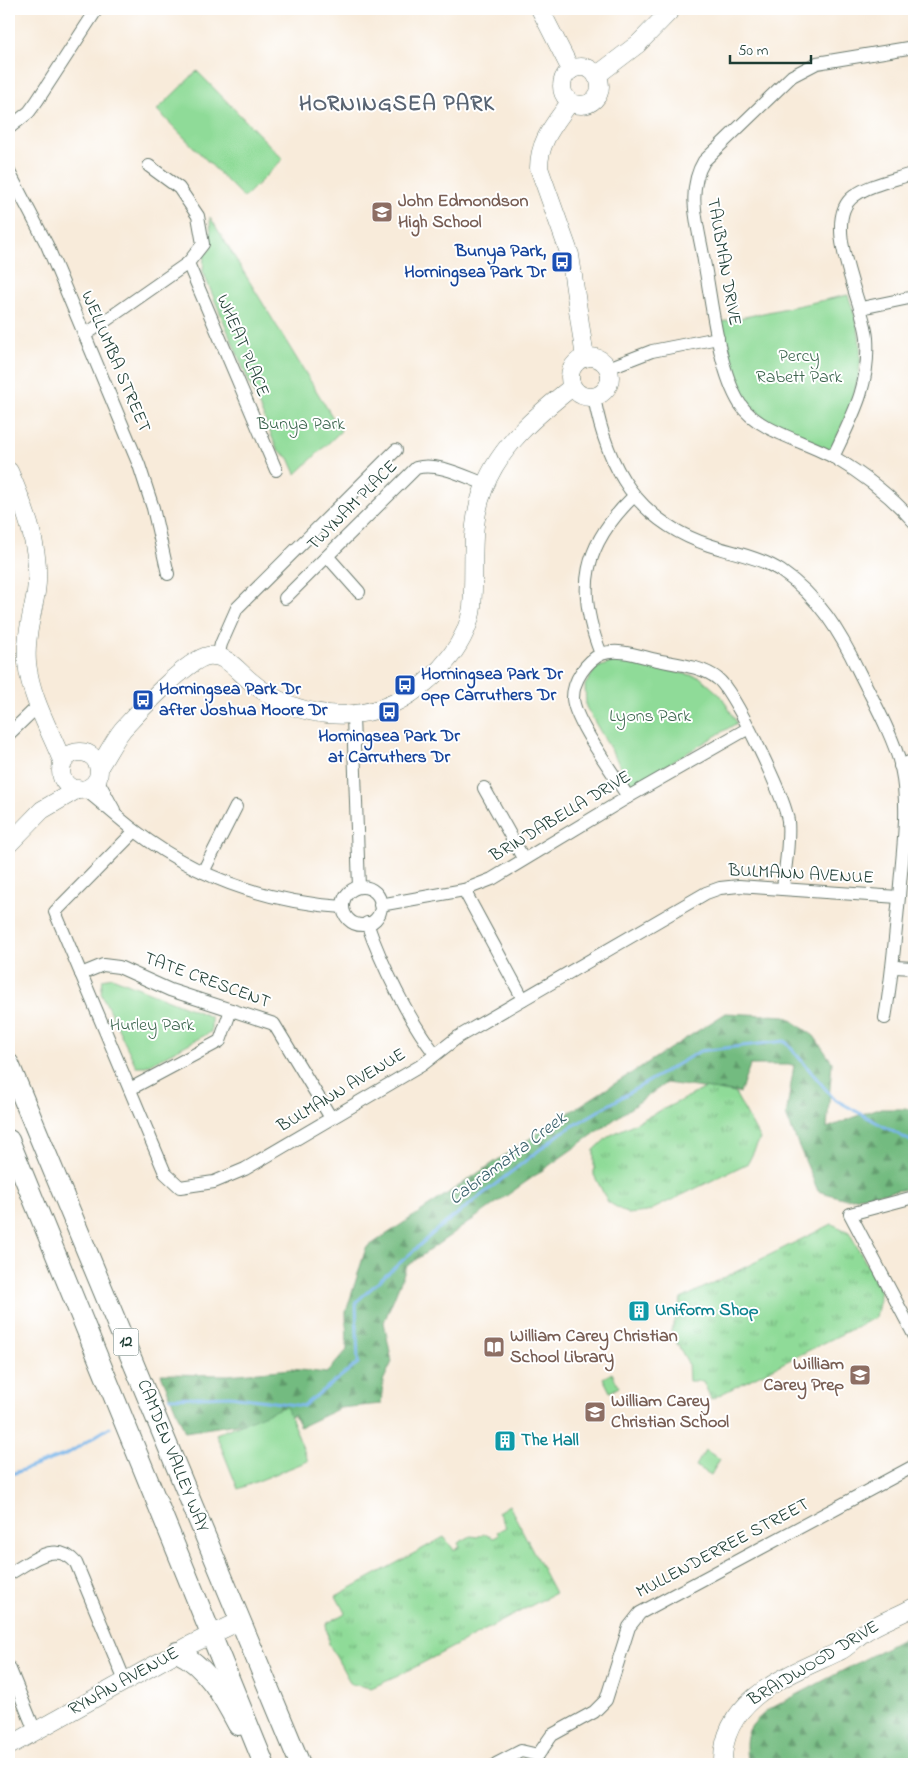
<svg xmlns="http://www.w3.org/2000/svg" width="923" height="1773" viewBox="0 0 923 1773" font-family="'Indie Flower',sans-serif">
  <style>
    .grass { fill: url(#grass-tufts); stroke: #578c66 }
    .forest { fill: url(#forest-firs); stroke: #497c5a }
    .green { fill: #8fdb98; stroke: #578c66 }
    .lines { fill: none; stroke-linecap: round; stroke-linejoin: round }
    .stream { stroke: #77b5ea; stroke-width: 3 }
    .street-casing { stroke: #6b7a6e; stroke-width: 14 }
    .secondary-casing { stroke: #6b7a6e; stroke-width: 19 }
    .primary-casing { stroke: #6b7a6e; stroke-width: 22 }
    .street { stroke: #fff; stroke-width: 12 }
    .secondary { stroke: #fff; stroke-width: 18 }
    .primary { stroke: #fff; stroke-width: 20 }
    .labels { text-anchor: middle; dominant-baseline: central; stroke-width: 4; stroke-linejoin: round; paint-order: stroke }
    .shield { fill: #fff; stroke: #627771; stroke-width: 1 }
    .shield-label { font-size: 16px; font-weight: bold; fill: #1f3d34 }
    .education-label { font-size: 18px; font-weight: bold; fill: #785e54; stroke: #fff; text-anchor: start }
    .transit-label { font-size: 18px; font-weight: bold; fill: #164399; stroke: #fff; text-anchor: start }
    .street-label { font-size: 18px; fill: #1f3d34; stroke: #fff }
    .park-label { font-size: 18px; fill: #3b644d; stroke: #fff }
    .culture-label { font-size: 18px; font-weight: bold; fill: #0d838f; stroke: #fff; text-anchor: start }
    .water-label { font-size: 19px; font-style: italic; fill: #39616b; stroke: #fff }
    .district-label { font-size: 22px; font-weight: bold; letter-spacing: 1px; fill: #596472; stroke: #fff }
  </style>
  <defs>
    <pattern id="grass-tufts" width="24" height="20" patternUnits="userSpaceOnUse" patternTransform="scale(1.25)"><rect width="24" height="20" fill="#8fdb98"/><path d="M3 7l-1-3M5 7V3M7 7l1-3M15 17l-1-3M17 17v-4M19 17l1-3" fill="none" stroke="#74b37d"/></pattern>
    <pattern id="forest-firs" width="22" height="20" patternUnits="userSpaceOnUse" patternTransform="scale(1.25)"><rect width="22" height="20" fill="#73bb80"/><path d="M5 1l3.5 6h-7zM16 11l3.5 6h-7z" fill="#5e996a"/></pattern>
  </defs>
  <rect width="100%" height="100%" fill="#fff"/>
  <filter id="ink" filterUnits="userSpaceOnUse"><feTurbulence type="fractalNoise" baseFrequency=".02" numOctaves="2"/><feDisplacementMap in="SourceGraphic" scale="10" xChannelSelector="R" yChannelSelector="G"/><feConvolveMatrix kernelMatrix="1 2 1 2 8 2 1 2 1" color-interpolation-filters="sRGB"/></filter>
  <filter id="wash" filterUnits="userSpaceOnUse"><feTurbulence type="fractalNoise" baseFrequency=".0096" numOctaves="4" result="noise"/><feDisplacementMap in="SourceGraphic" scale="20" xChannelSelector="R" yChannelSelector="G"/><feGaussianBlur stdDeviation="1.12" result="paint"/><feColorMatrix in="noise" values="0 0 0 0 0 0 0 0 0 0 0 0 0 0 0 0 0 1.4 0 .05"/><feComposite in="paint" operator="in"/></filter>
  <g filter="url(#wash)">
    <rect width="100%" height="100%" fill="#f8ebda"/>
    <g class="grass">
      <path d="M 706,1088 L 735,1093 L 760,1139 L 748,1163 L 647,1212 L 628,1214 L 608,1202 L 594,1175 L 594,1150 L 609,1136 Z"/>
      <path d="M 832,1224 L 849,1232 L 879,1287 L 880,1299 L 876,1317 L 711,1399 L 703,1381 L 689,1381 L 688,1363 L 671,1333 L 681,1299 Z"/>
      <path d="M 509,1505 L 555,1593 L 398,1676 L 371,1688 L 351,1684 L 329,1644 L 326,1624 L 345,1613 L 336,1596 L 444,1537 L 454,1550 L 460,1547 L 458,1543 L 471,1536 L 477,1537 L 484,1534 L 494,1538 L 499,1535 L 497,1532 L 506,1527 L 498,1512 Z"/>
    </g>
    <g class="forest">
      <path d="M 726,1013 L 786,1016 L 814,1036 L 832,1062 L 827,1128 L 875,1109 L 914,1109 L 914,1188 L 846,1199 L 818,1191 L 786,1116 L 794,1065 L 750,1065 L 740,1093 L 666,1083 L 407,1266 L 384,1322 L 392,1362 L 383,1381 L 381,1404 L 340,1408 L 300,1427 L 294,1415 L 185,1432 L 161,1374 L 228,1375 L 291,1369 L 327,1373 L 347,1350 L 346,1312 L 366,1248 L 559,1119 Z"/>
      <path d="M 914,1633 L 914,1764 L 747,1764 C 745,1734 744,1730 768,1710 Z"/>
    </g>
    <g class="green">
      <path d="M 197,71 L 283,159 L 244,198 L 157,110 Z"/>
      <path d="M 210,217 L 341,431 L 296,474 L 289,458 L 277,449 L 203,272 L 204,256 L 211,247 Z"/>
      <path d="M 848,295 C 873,361 857,390 831,451 C 800,437 755,424 739,390 C 729,369 726,345 721,322 Z"/>
      <path d="M 619,660 L 700,677 L 722,697 L 737,723 L 632,786 L 586,707 L 585,685 L 596,668 Z"/>
      <path d="M 112,977 L 211,1017 L 211,1032 L 146,1066 L 136,1066 L 101,993 L 103,979 Z"/>
      <path d="M 612,1373 L 619,1387 L 610,1392 L 603,1378 Z"/>
      <path d="M 286,1406 L 308,1461 L 238,1489 L 216,1434 Z"/>
      <path d="M 705,1450 L 720,1459 L 711,1475 L 696,1466 Z"/>
    </g>
    <g class="lines">
      <g class="stream">
        <path d="M 170,1398 L 230,1396 L 303,1406 L 358,1363 L 356,1302 L 438,1229 L 561,1133 L 700,1051 L 785,1041 L 834,1099 L 914,1143"/>
        <path d="M 9,1475 L 67,1454 L 110,1427"/>
      </g>
    </g>
  </g>
  <g filter="url(#ink)">
    <g class="lines">
      <g class="street-casing">
        <g id="street">
          <path d="M 914,47 L 817,63 L 792,76 L 704,161 C 685,192 699,228 704,261 C 712,302 718,369 740,404 C 757,431 808,442 835,458 C 864,475 892,497 914,522"/>
          <path d="M 9,128 L 29,112 L 37,101 L 97,9"/>
          <path d="M 9,172 L 47,245 L 139,465 L 153,508 L 168,574"/>
          <path d="M 188,263 L 276,470"/>
          <path d="M 861,308 L 914,297"/>
          <path d="M 85,335 L 188,263 L 203,244 L 198,216 L 179,188 L 149,166"/>
          <path d="M 608,368 L 652,351 L 718,338"/>
          <path d="M 594,397 C 607,468 637,521 709,545 C 733,553 760,557 781,571 C 819,597 840,632 859,672 C 873,700 894,738 901,767 C 910,810 902,853 899,897 C 895,938 892,978 885,1018"/>
          <path d="M 833,457 C 853,415 870,386 867,338 C 865,305 819,221 854,196 C 870,184 895,180 914,173"/>
          <path d="M 328,557 L 359,592"/>
          <path d="M 285,598 L 416,468 C 438,462 464,476 485,484"/>
          <path d="M 601,654 C 619,648 639,656 657,660 C 676,664 702,666 718,679 C 734,691 786,800 788,821 C 790,843 785,867 783,889"/>
          <path d="M 218,657 L 221,644 L 237,608 L 396,450"/>
          <path d="M 353,716 L 359,887"/>
          <path d="M 9,734 L 38,706"/>
          <path d="M 900,766 L 914,760"/>
          <path d="M 97,779 L 114,810"/>
          <path d="M 484,788 L 523,858"/>
          <path d="M 84,789 C 101,802 117,817 134,830 C 195,877 267,902 343,907"/>
          <path d="M 628,797 C 615,775 574,721 573,698 C 573,680 586,662 601,654 C 575,589 583,545 634,496"/>
          <path d="M 135,831 L 55,912 L 165,1173 L 180,1187 L 214,1182 L 245,1169 L 422,1065 L 458,1037 L 706,893 L 720,888 L 739,886 L 898,897"/>
          <path d="M 203,872 L 236,807"/>
          <circle cx="362" cy="906" r="19"/>
          <path d="M 464,890 L 523,999"/>
          <path d="M 380,905 L 464,890 L 492,879 L 628,797 L 747,729"/>
          <path d="M 367,923 C 381,964 409,1020 435,1054"/>
          <path d="M 894,967 L 914,968"/>
          <path d="M 81,974 L 103,965 L 119,967 L 170,990 L 274,1024 L 331,1118"/>
          <path d="M 130,1089 L 220,1041 L 231,1010"/>
          <path d="M 914,1197 L 850,1214 L 914,1335"/>
          <path d="M 9,1574 C 31,1562 55,1539 76,1563 L 125,1681"/>
          <path d="M 9,1667 L 35,1731"/>
          <path d="M 538,1755 L 552,1735 L 594,1712 L 606,1700 L 629,1627 L 640,1613 L 914,1466"/>
          <path d="M 496,1764 L 521,1751 L 538,1755"/>
        </g>
      </g>
      <g class="secondary-casing">
        <g id="secondary">
          <path d="M 540,9 L 571,70"/>
          <circle cx="581" cy="86" r="19"/>
          <path d="M 596,76 L 638,44 L 672,9"/>
          <path d="M 570,102 C 555,124 539,140 539,168 L 570,255 L 585,358"/>
          <circle cx="590" cy="377" r="20"/>
          <path d="M 9,471 C 25,508 42,551 36,592 C 32,616 25,638 27,663 C 31,699 50,730 63,763"/>
          <circle cx="80" cy="771" r="19"/>
          <path d="M 99,767 C 107,755 114,740 123,729 C 138,712 188,659 208,656 C 226,654 237,670 249,680 C 294,719 360,727 410,694 C 438,676 468,642 472,607 C 476,565 468,529 484,488 C 500,445 538,414 572,387"/>
          <path d="M 9,844 L 42,810 L 78,789"/>
          <path d="M 9,1746 L 192,1644 L 240,1621"/>
          <path d="M 723,1764 C 721,1698 789,1675 838,1652 C 848,1648 854,1639 863,1633 C 878,1623 898,1616 914,1607"/>
        </g>
      </g>
      <g class="primary-casing">
        <g id="primary">
          <path d="M 9,1064 L 300,1764"/>
          <path d="M 9,1140 L 264,1764"/>
          <path d="M 177,1652 C 206,1665 224,1698 238,1725"/>
        </g>
      </g>
      <use href="#street" class="street"/>
      <use href="#secondary" class="secondary"/>
      <use href="#primary" class="primary"/>
    </g>
  </g>
  <defs>
    <g id="school-square" transform="scale(1.125)"><rect x="-9" y="-9" width="18" height="18" rx="4" fill="#8d6e63" stroke="#fff"/><path d="M0-5L7-2L0 1L-7-2ZM-4 1L0 2.5L4 1V4Q0 6-4 4Z" fill="#fff"/></g>
    <g id="bus-square" transform="scale(1.125)"><rect x="-9" y="-9" width="18" height="18" rx="4" fill="#1a4fb4" stroke="#fff"/><path d="M-5-6H5V4H4V6H2V4H-2V6H-4V4H-5ZM-3.5-4V0h7V-4ZM-3.5 1.2v1.5H-2V1.2ZM2 1.2v1.5H3.5V1.2Z" fill="#fff"/></g>
    <g id="building-square" transform="scale(1.125)"><rect x="-9" y="-9" width="18" height="18" rx="4" fill="#0f9aa8" stroke="#fff"/><path d="M-4-6H4V6H1V3H-1V6H-4ZM-2.5-4.3h1.7v1.8h-1.7ZM.8-4.3h1.7v1.8H.8ZM-2.5-1h1.7V.8h-1.7ZM.8-1h1.7V.8H.8Z" fill="#fff"/></g>
    <g id="library-square" transform="scale(1.125)"><rect x="-9" y="-9" width="18" height="18" rx="4" fill="#8d6e63" stroke="#fff"/><path d="M-6-4Q-3-5.5-.7-3.5V5Q-3 3-6 4ZM6-4Q3-5.5 .7-3.5V5Q3 3 6 4Z" fill="#fff"/></g>
  </defs>
  <g fill-rule="evenodd">
    <use href="#school-square" x="382" y="212"/>
    <use href="#bus-square" x="562" y="262"/>
    <use href="#bus-square" x="405" y="685"/>
    <use href="#bus-square" x="143" y="700"/>
    <use href="#bus-square" x="389" y="712"/>
    <use href="#building-square" x="639" y="1311"/>
    <use href="#library-square" x="494" y="1347"/>
    <use href="#school-square" x="860" y="1375"/>
    <use href="#school-square" x="595" y="1412"/>
    <use href="#building-square" x="505" y="1441"/>
  </g>
  <g class="labels">
    <rect class="shield" x="113.5" y="1328.5" width="25" height="27" rx="4"/>
    <g class="shield-label">
      <text x="126" y="1342">12</text>
    </g>
    <g class="education-label">
      <text x="398" y="202">John Edmondson<tspan x="398" dy="21">High School</tspan></text>
      <text x="510" y="1337">William Carey Christian<tspan x="510" dy="21">School Library</tspan></text>
      <text x="844" y="1365" text-anchor="end">William<tspan x="844" dy="21">Carey Prep</tspan></text>
      <text x="611" y="1402">William Carey<tspan x="611" dy="21">Christian School</tspan></text>
    </g>
    <g class="transit-label">
      <text x="546" y="252" text-anchor="end">Bunya Park,<tspan x="546" dy="21">Horningsea Park Dr</tspan></text>
      <text x="421" y="675">Horningsea Park Dr<tspan x="421" dy="21">opp Carruthers Dr</tspan></text>
      <text x="159" y="690">Horningsea Park Dr<tspan x="159" dy="21">after Joshua Moore Dr</tspan></text>
      <text x="389" y="737" text-anchor="middle">Horningsea Park Dr<tspan x="389" dy="21">at Carruthers Dr</tspan></text>
    </g>
    <g class="street-label">
      <text transform="translate(723 262) rotate(80)">TAUBMAN DRIVE</text>
      <text transform="translate(242 346) rotate(67)">WHEAT PLACE</text>
      <text transform="translate(115 362) rotate(67)">WELLUMBA STREET</text>
      <text transform="translate(353 506) rotate(-45)">TWYNAM PLACE</text>
      <text transform="translate(561 817) rotate(-31)">BRINDABELLA DRIVE</text>
      <text transform="translate(801 875) rotate(3)">BULMANN AVENUE</text>
      <text transform="translate(207 981) rotate(20)">TATE CRESCENT</text>
      <text transform="translate(342 1091) rotate(-31)">BULMANN AVENUE</text>
      <text transform="translate(172 1456) rotate(68)">CAMDEN VALLEY WAY</text>
      <text transform="translate(723 1549) rotate(-28)">MULLENDERREE STREET</text>
      <text transform="translate(814 1664) rotate(-31)">BRAIDWOOD DRIVE</text>
      <text transform="translate(124 1682) rotate(-29)">RYNAN AVENUE</text>
    </g>
    <g class="park-label">
      <text x="799" y="357">Percy<tspan x="799" dy="21">Rabett Park</tspan></text>
      <text x="301" y="425">Bunya Park</text>
      <text x="650" y="717">Lyons Park</text>
      <text x="152" y="1026">Hurley Park</text>
    </g>
    <g class="culture-label">
      <text x="655" y="1311">Uniform Shop</text>
      <text x="521" y="1441">The Hall</text>
    </g>
    <g class="water-label">
      <text transform="translate(508 1159) rotate(-37)">Cabramatta Creek</text>
    </g>
    <g class="district-label">
      <text x="397" y="105">HORNINGSEA PARK</text>
    </g>
  </g>
  <rect width="923" height="1773" fill="none" stroke="#fff" stroke-width="30"/>
  <path d="M730 55v8h81v-8" fill="none" stroke="#1f3d34" stroke-width="2.5"/>
  <text x="738" y="55" font-size="15" fill="#1f3d34" stroke="#ffffff" stroke-width="4" paint-order="stroke">50 m</text>
</svg>
